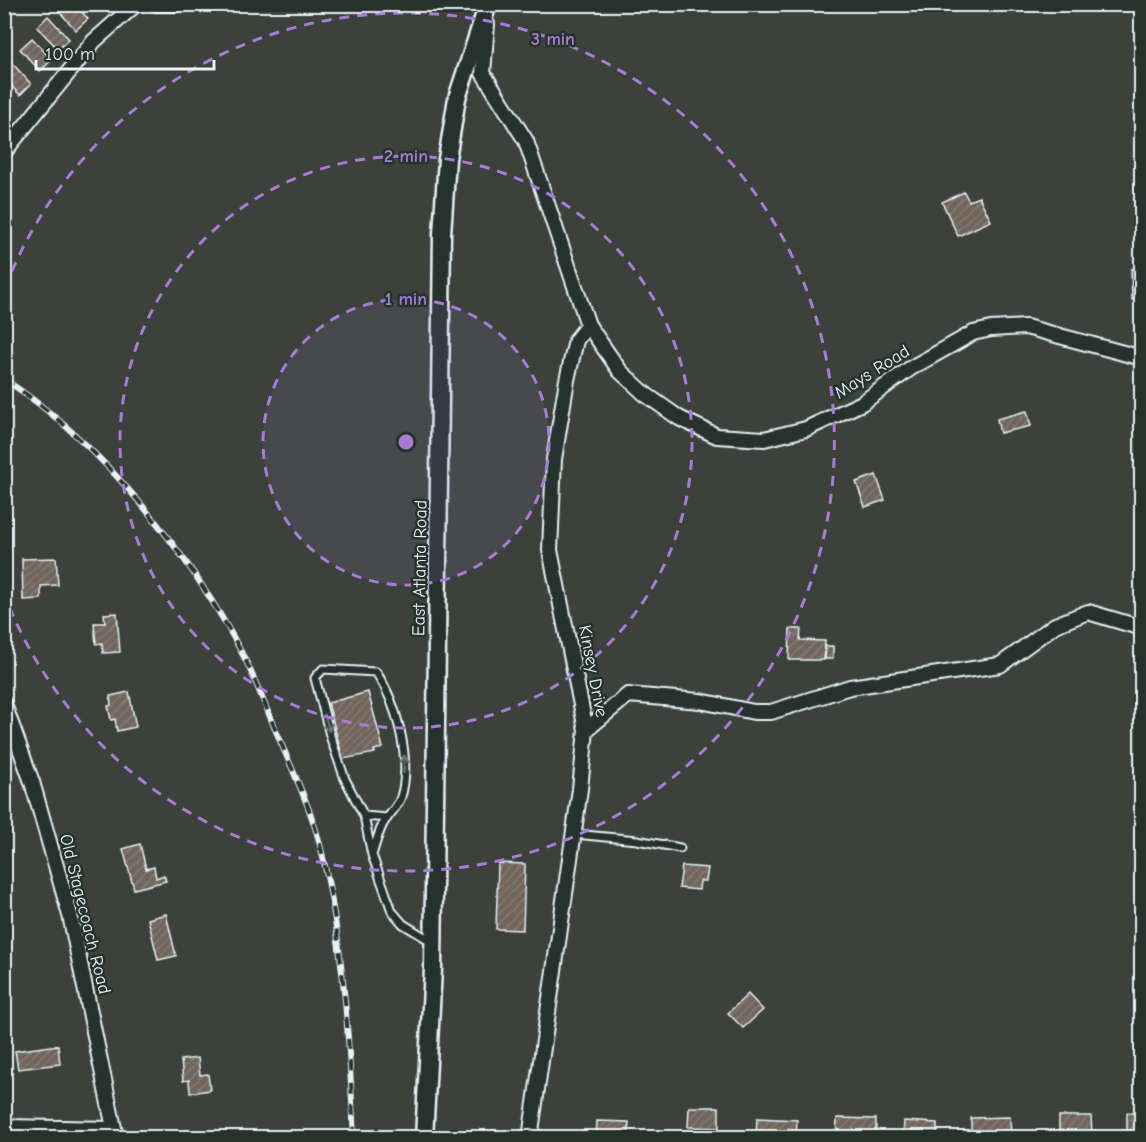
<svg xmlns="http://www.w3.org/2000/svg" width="1146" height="1142" viewBox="0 0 1146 1142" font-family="'Comic Neue',sans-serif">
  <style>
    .building { fill: url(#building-hatch); stroke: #e8f1f8; stroke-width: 1.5 }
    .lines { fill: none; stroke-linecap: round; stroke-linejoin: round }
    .service-casing { stroke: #e8f1f8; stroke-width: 11 }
    .minor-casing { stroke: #e8f1f8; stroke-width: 18 }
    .tertiary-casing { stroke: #e8f1f8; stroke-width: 21 }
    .service { stroke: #26332d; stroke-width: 7 }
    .minor { stroke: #26332d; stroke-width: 14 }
    .tertiary { stroke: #26332d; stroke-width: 16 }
    .rail-casing { stroke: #e8f1f8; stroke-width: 6 }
    .rail { stroke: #26332d; stroke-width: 4; stroke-dasharray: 11; stroke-linecap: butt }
    .oneway { stroke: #6a7674 }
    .ring { fill: none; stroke: #a77bd6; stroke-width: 3; stroke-dasharray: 10 8 }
    .labels { text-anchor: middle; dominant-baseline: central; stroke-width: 5; stroke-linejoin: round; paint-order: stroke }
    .street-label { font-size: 18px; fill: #e8f1f8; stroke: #26332d }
    .centre { fill: #a77bd6; stroke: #26332d; stroke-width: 3 }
    .ring-label { font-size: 18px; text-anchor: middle; font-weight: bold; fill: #a77bd6; stroke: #26332d; stroke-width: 5; stroke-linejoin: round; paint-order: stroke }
  </style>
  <defs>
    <pattern id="building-hatch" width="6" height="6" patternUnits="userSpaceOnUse" patternTransform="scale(1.5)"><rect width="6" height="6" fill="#71655c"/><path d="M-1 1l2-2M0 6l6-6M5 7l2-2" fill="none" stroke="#857c74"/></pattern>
  </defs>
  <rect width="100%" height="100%" fill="#3c423b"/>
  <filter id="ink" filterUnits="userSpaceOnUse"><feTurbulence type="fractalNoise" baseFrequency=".0167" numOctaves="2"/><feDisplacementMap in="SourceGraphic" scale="12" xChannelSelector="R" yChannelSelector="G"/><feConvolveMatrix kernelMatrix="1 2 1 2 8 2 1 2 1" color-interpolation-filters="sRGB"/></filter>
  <g filter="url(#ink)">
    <g class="building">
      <path d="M 60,4 L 75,4 L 88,19 L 76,30 L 56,8 Z"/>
      <path d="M 48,16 L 69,39 L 58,49 L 37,27 Z"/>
      <path d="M 32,38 L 52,60 L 40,71 L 20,49 Z"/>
      <path d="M 12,63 L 31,84 L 20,95 L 4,78 L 4,70 Z"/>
      <path d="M 964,192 L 969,201 L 979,197 L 991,221 L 958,236 L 942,202 Z"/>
      <path d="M 1131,269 L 1142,269 L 1142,299 L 1132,300 Z"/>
      <path d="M 1027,411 L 1031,426 L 1000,433 L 997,419 Z"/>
      <path d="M 876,475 L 885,500 L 865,507 L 856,482 Z"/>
      <path d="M 56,558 L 58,585 L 41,586 L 41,599 L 23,600 L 22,559 Z"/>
      <path d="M 117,613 L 120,652 L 103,653 L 102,643 L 96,644 L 94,623 L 105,623 L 104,614 Z"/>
      <path d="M 790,629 L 801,629 L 800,640 L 825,641 L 824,660 L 789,660 Z"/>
      <path d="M 826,646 L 833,646 L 833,659 L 825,659 Z"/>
      <path d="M 129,692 L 136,727 L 117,731 L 115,719 L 111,720 L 108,706 L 111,705 L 110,696 Z"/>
      <path d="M 368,692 L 383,748 L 374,750 L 375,753 L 343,759 L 328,703 Z"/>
      <path d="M 140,844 L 146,869 L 154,867 L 156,878 L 164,875 L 166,881 L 134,889 L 123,849 Z"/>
      <path d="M 498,863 L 525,864 L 523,930 L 496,929 Z"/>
      <path d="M 682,866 L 708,868 L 706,881 L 700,881 L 699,890 L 679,888 Z"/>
      <path d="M 166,914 L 176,956 L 158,960 L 148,919 Z"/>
      <path d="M 748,994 L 763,1010 L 743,1028 L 728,1013 Z"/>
      <path d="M 58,1045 L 60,1064 L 18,1069 L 15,1051 Z"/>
      <path d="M 198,1058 L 200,1075 L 208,1074 L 210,1090 L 190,1093 L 189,1080 L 183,1081 L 181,1060 Z"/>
      <path d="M 689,1107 L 719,1107 L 719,1128 L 688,1127 Z"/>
      <rect x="1127" y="1113" width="15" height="20"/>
      <path d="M 1059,1116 L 1091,1116 L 1092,1135 L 1059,1135 Z"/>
      <path d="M 1010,1117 L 1011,1138 L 971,1137 L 971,1118 Z"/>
      <path d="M 757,1118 L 797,1120 L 796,1138 L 756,1136 Z"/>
      <path d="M 837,1118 L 876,1119 L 876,1138 L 836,1138 Z"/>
      <path d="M 597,1121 L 629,1122 L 628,1138 L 596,1138 Z"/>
      <path d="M 904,1121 L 937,1123 L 937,1138 L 903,1136 Z"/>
    </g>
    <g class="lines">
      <g class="service-casing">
        <g id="service">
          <path d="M 364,816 L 387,818"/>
          <path d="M 574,834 L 637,840 L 680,848"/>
          <path d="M 372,855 C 375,845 378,834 383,824 C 388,815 398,807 401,797 C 412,760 397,703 376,672 L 323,669 L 315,678 L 331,739 L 345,779 L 364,816 L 372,855 L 392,911 L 403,924 L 431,941"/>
        </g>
      </g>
      <g class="minor-casing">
        <g id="minor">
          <path d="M 156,4 L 177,4"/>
          <path d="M 487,24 L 483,73 L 526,141 L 588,325 L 620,371 L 645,394 L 679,418 L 717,436 L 764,439 L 806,429 L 862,403 L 911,368 L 973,333 L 991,329 L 1026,327 L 1142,358"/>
          <path d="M 4,152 L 94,41 L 136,4"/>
          <path d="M 4,704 L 32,782 L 70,915 L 116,1138"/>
          <path d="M 586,730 L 628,695 L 700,701 L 754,712 L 771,712 L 850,687 L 1000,665 L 1055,625 L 1088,612 L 1142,628"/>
          <path d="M 4,1127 L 114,1129"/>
          <path d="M 530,1138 L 580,789 L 586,730 L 550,550 L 554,459 L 567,380 L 576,340 L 588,325"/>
        </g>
      </g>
      <g class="tertiary-casing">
        <path id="tertiary" d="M 424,1138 L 433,969 L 442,234 L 447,159 L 457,98 L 488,4"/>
      </g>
      <use href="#service" class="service"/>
      <use href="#minor" class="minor"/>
      <use href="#tertiary" class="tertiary"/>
      <g class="rail-casing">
        <path id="rail" d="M 4,379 C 102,443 192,556 245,659 C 258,686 269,715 281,743 C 296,778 314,816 322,853 C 344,947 349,1042 354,1138"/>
      </g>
      <use href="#rail" class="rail"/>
    </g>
    <defs><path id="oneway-shaft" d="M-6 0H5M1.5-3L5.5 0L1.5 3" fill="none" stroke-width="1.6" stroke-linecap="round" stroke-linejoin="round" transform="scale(1.5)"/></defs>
    <g class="oneway">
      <use href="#oneway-shaft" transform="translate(327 723) rotate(73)"/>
      <use href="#oneway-shaft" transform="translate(404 764) rotate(-87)"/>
    </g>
  </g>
  <circle cx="406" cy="442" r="143" fill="#a77bd6" fill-opacity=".12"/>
  <g class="ring">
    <circle cx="406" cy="442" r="143"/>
    <circle cx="406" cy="442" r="286"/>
    <path d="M5 288A429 429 0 1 1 5 596"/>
  </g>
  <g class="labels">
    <g class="street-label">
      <text transform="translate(872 372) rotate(-32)">Mays Road</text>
      <text transform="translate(420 568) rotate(-89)">East Atlanta Road</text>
      <text transform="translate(593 671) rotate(79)">Kinsey Drive</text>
      <text transform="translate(85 914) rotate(76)">Old Stagecoach Road</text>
    </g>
  </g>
  <circle cx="406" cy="442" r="9" class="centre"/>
  <g class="ring-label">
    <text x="553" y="45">3 min</text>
    <text x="406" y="162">2 min</text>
    <text x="406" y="305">1 min</text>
  </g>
  <rect width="1146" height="1142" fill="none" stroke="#26332d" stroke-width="24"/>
  <rect x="12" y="12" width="1122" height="1118" fill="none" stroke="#e8f1f8" stroke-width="2" filter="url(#ink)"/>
  <path d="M36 60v9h178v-9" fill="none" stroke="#e8f1f8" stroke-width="3"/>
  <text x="45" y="60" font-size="18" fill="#e8f1f8" stroke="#26332d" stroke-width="4.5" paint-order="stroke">100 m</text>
</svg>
